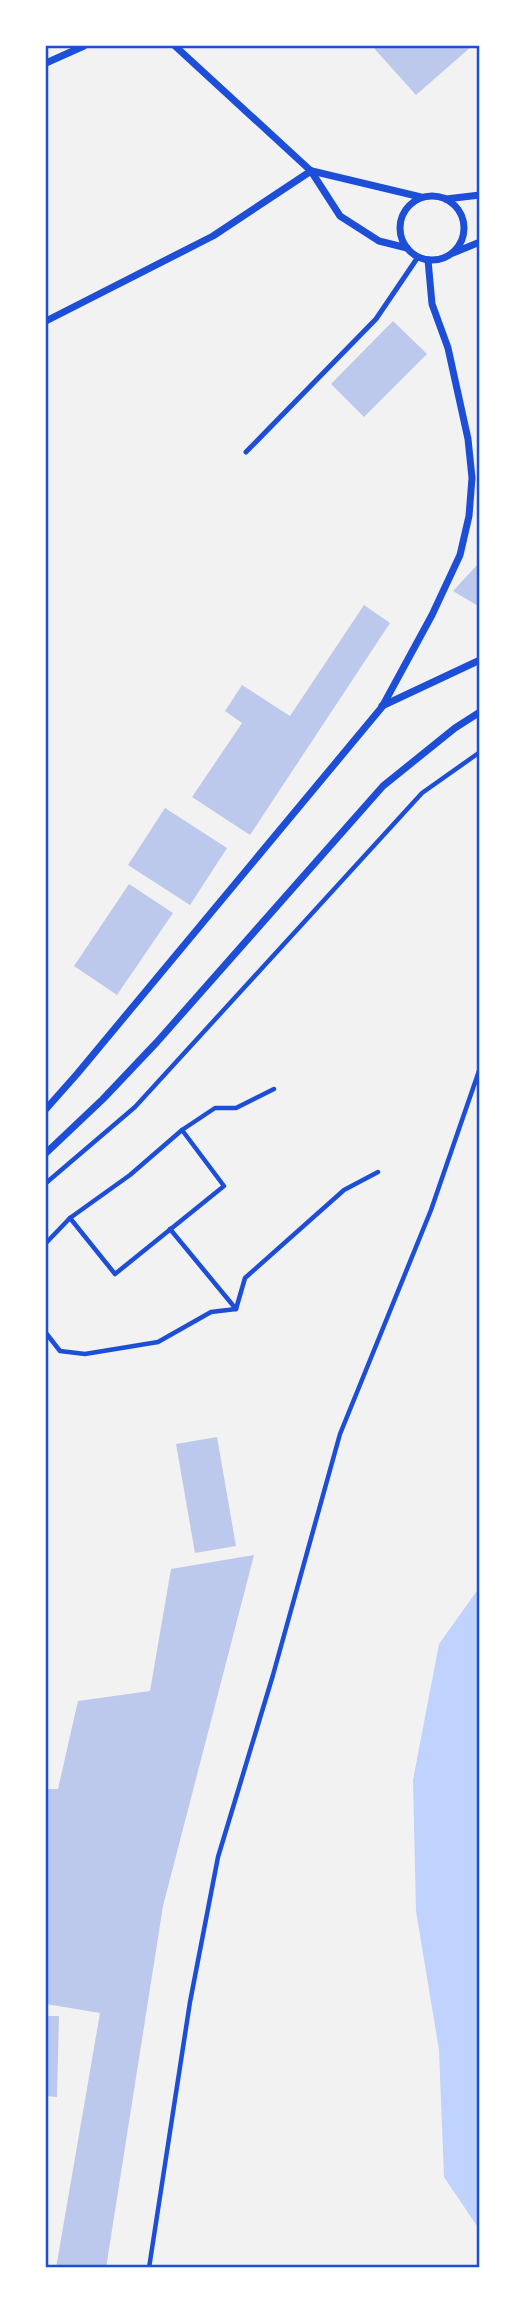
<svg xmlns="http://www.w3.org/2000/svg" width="525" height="2313" viewBox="0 0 525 2313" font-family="Ubuntu,sans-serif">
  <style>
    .water { fill: #bfd3fe }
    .building { fill: #bdc9ec }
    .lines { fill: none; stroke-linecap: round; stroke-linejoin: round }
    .path { stroke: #1d4ed8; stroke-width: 4.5 }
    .service { stroke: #1d4ed8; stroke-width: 5 }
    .minor { stroke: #1d4ed8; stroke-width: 7 }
    .neatline { fill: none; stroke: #1d4ed8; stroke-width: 2.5 }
  </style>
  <rect width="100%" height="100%" fill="#f2f2f2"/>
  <path class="water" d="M 479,1588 L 479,2229 L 444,2177 L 439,2050 L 416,1911 L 413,1780 L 439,1644 Z"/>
  <g class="building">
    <path d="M 372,46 L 472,46 L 416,95 Z"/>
    <path d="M 393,321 L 427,354 L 364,417 L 331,384 Z"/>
    <path d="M 480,562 L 480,607 L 453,591 Z"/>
    <path d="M 364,605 L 390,623 L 250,835 L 192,797 L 242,723 L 225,711 L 242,685 L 290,716 Z"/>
    <path d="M 165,808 L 227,848 L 190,905 L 128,865 Z"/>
    <path d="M 129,884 L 173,913 L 117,995 L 74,966 Z"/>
    <path d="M 217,1437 L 236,1546 L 195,1553 L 176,1444 Z"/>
    <path d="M 254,1555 L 163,1906 L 106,2268 L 56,2268 L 100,2013 L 46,2004 L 46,1789 L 58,1789 L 78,1701 L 150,1691 L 171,1569 Z"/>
    <path d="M 46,2016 L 59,2016 L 57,2097 L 46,2096 Z"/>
  </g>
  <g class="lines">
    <g class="path">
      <path d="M 46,1183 L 135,1107 L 422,793 L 480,752"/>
      <path d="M 70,1218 L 115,1274 L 224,1186 L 182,1130"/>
      <path d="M 170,1229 L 236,1309"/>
      <path d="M 46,1243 L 70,1218 L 130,1175 L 182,1130 L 215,1108 L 236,1108 L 274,1089"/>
      <path d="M 46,1333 L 60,1351 L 85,1354 L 158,1342 L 211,1312 L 236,1309 L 245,1278 L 344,1190 L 378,1172"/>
      <path d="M 149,2268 L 190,2002 L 218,1857 L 273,1675 L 340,1434 L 431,1210 L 480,1068"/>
    </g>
    <path class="service" d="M 246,452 L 376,319 L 418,257"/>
    <g class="minor">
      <path d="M 175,46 L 311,171 L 340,216 L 379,241 L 407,248"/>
      <path d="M 46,63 L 84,46"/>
      <path d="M 312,171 L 421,197"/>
      <circle cx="432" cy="228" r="32"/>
      <path d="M 446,199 L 480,195"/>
      <path d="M 453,253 L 480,242"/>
      <path d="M 46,321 L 213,236 L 311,171"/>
      <path d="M 382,706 L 480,660"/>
      <path d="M 46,1109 L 77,1074 L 382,707 L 432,615 L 460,555 L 469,516 L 472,478 L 468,439 L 448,348 L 432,304 L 428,260"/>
      <path d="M 46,1153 L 103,1099 L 157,1042 L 383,786 L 455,728 L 480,712"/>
    </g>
  </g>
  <rect width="525" height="2313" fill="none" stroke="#ffffff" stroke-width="94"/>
  <rect x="47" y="47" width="431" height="2219" class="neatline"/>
</svg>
